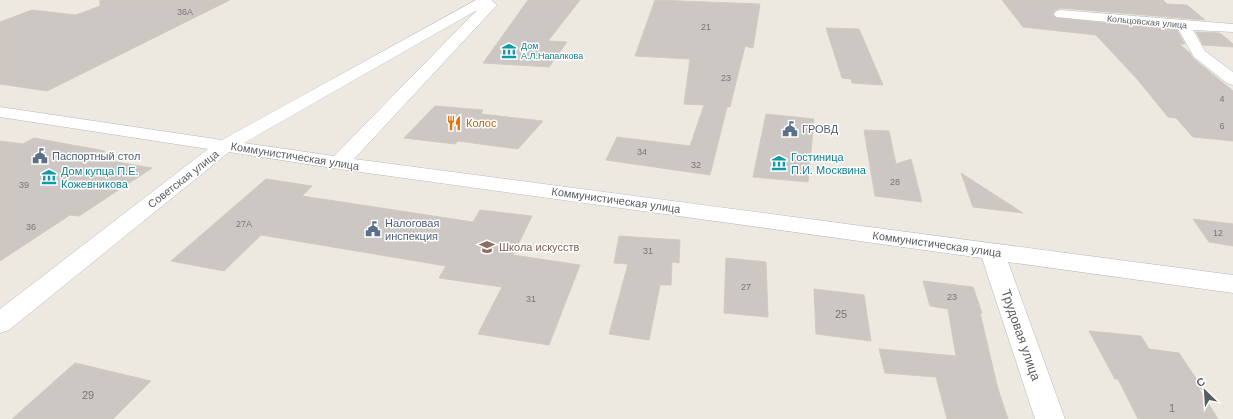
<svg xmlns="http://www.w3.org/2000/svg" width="1233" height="419" viewBox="0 0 1233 419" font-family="Helvetica,sans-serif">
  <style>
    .building { fill: #ccc7c2; stroke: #d1cabf }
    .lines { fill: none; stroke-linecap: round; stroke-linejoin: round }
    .minor-casing { stroke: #b3b7bc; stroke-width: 1 }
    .minor { fill: #fff; fill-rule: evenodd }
    .labels { text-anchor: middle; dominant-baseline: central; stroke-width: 3; stroke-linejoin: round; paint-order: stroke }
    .number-label { font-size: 9px; fill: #76787a }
    .far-street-label { font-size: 9px; fill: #595e62; stroke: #fff }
    .far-culture-label { font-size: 9px; fill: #0d838f; stroke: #fff; text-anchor: start }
    .food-label { font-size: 11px; fill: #c56008; stroke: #fff; text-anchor: start }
    .service-label { font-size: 11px; fill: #4e5e75; stroke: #fff; text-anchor: start }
    .street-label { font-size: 11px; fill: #595e62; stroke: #fff }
    .culture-label { font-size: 11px; fill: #0d838f; stroke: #fff; text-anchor: start }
    .education-label { font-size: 11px; fill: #785e54; stroke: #fff; text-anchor: start }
    .near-number-label { font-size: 11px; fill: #76787a }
    .near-street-label { font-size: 13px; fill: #595e62; stroke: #fff }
  </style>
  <rect width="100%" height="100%" fill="#ede9e0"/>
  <g class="building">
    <path d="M 100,0 L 230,0 L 47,91 L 0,84 L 0,22 L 32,10 L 76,15 L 100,6 Z"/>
    <path d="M 528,0 L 580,0 L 548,41 L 567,42 L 549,67 L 483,63 Z"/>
    <path d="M 655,0 L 760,4 L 753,48 L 745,46 L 730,107 L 727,107 L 710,175 L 606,160 L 617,137 L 690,146 L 704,105 L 684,104 L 690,59 L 635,56 Z"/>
    <path d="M 1002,0 L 1163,0 L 1167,4 L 1187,5 L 1205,20 L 1061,8 L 1055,10 L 1053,15 L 1056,18 L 1177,30 L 1185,44 L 1179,44 L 1190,53 L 1193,58 L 1233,91 L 1233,141 L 1193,137 L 1176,118 L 1168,117 L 1137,79 L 1096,35 L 1023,27 Z"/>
    <path d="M 826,28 L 859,29 L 883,85 L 852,83 L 851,79 L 842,78 Z"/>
    <path d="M 1196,32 L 1220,33 L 1233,44 L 1233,47 L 1203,45 Z"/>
    <path d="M 435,106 L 483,110 L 481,114 L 543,121 L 518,149 L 458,141 L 455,144 L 404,138 Z"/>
    <path d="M 766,114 L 814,119 L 808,182 L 753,177 Z"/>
    <path d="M 864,130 L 889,131 L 896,164 L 911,159 L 922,202 L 875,196 Z"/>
    <path d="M 34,138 L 105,151 L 94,158 L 152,168 L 79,216 L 70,215 L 0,261 L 0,141 L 23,144 Z"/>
    <path d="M 961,173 L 1023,213 L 973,207 Z"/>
    <path d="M 266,179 L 312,186 L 302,196 L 473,222 L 480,210 L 532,216 L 513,255 L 580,265 L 549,345 L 478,334 L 502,287 L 439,278 L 446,266 L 261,235 L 224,271 L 171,261 Z"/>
    <path d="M 1193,219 L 1233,224 L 1233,246 L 1209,242 Z"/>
    <path d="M 619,236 L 680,240 L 679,263 L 672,262 L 671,285 L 660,285 L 649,340 L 609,334 L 628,264 L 614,263 Z"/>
    <path d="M 726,258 L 766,262 L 768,317 L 724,313 Z"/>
    <path d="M 923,281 L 973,287 L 982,313 L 980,313 L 998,389 L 1008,419 L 947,419 L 936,377 L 885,373 L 879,349 L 956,356 L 948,309 L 930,306 Z"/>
    <path d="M 814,289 L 864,295 L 871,341 L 816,334 Z"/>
    <path d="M 1089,331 L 1141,336 L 1149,349 L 1179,353 L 1203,389 L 1199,389 L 1218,419 L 1138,419 L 1118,379 L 1115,379 Z"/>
    <path d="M 75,363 L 151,381 L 113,419 L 12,419 Z"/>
  </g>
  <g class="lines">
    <g class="minor-casing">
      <g id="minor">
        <path d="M 476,0 L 493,0 L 492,1 L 497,5 L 354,159 L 1233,275 L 1233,293 L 1008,262 L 1065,419 L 1035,419 L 982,258 L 339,169 L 229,152 L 9,330 L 0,333 L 0,309 L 208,149 L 0,117 L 0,107 L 222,140 ZM 477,10 L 334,156 L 244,143 Z"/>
        <path d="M 1061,10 L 1233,24 L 1233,32 L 1193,30 L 1205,51 L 1233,72 L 1233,85 L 1227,83 L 1194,57 L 1178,29 L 1056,17 L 1054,14 L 1056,11 Z"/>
      </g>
    </g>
    <use href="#minor" class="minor"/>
  </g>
  <defs>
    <g id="museum-bare" transform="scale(1.2)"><path d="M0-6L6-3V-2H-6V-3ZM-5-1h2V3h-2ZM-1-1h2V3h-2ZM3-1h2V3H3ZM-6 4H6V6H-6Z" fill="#0f9aa8" stroke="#fff" stroke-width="2.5" paint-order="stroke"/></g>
    <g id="restaurant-bare" transform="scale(1.2)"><path d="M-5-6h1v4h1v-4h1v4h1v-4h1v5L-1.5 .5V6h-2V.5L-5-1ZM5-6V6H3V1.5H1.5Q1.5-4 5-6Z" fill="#e8710a" stroke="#fff" stroke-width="2.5" paint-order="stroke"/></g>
    <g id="civic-bare" transform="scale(1.2)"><path d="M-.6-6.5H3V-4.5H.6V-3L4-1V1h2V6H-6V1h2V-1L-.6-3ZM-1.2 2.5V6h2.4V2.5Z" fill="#5c6f8a" stroke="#fff" stroke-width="2.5" paint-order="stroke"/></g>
    <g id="school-bare" transform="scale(1.2)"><path d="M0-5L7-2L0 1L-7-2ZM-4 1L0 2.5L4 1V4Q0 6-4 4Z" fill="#8d6e63" stroke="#fff" stroke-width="2.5" paint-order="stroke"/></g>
  </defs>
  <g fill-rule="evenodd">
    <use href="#museum-bare" x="509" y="51"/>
    <use href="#restaurant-bare" x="454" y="123"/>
    <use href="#civic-bare" x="790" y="129"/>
    <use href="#civic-bare" x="40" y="156"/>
    <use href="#museum-bare" x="779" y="163"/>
    <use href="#museum-bare" x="49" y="177"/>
    <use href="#civic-bare" x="373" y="229"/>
    <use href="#school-bare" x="487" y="247"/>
  </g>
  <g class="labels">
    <g class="number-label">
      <text x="185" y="12">36А</text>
      <text x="706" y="27">21</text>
      <text x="726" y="78">23</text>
      <text x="1222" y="99">4</text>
      <text x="1222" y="126">6</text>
      <text x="642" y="152">34</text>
      <text x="696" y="165">32</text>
      <text x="895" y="182">28</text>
      <text x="24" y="185">39</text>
      <text x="244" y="224">27А</text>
      <text x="31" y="227">36</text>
      <text x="1218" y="233">12</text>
      <text x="648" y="251">31</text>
      <text x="746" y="287">27</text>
      <text x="952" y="297">23</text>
      <text x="531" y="299">31</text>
    </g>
    <g class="far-street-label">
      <text transform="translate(1147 22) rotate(5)">Кольцовская улица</text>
    </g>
    <g class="far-culture-label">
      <text x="521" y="46">Дом<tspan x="521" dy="10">А.Л.Напалкова</tspan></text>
    </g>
    <g class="food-label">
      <text x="466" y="123">Колос</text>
    </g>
    <g class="service-label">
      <text x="802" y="129">ГРОВД</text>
      <text x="52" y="156">Паспортный стол</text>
      <text x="385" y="223">Налоговая<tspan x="385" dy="13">инспекция</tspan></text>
    </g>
    <g class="street-label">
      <text transform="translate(295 156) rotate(9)">Коммунистическая улица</text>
      <text transform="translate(183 179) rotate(-38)">Советская улица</text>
      <text transform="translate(616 200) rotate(8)">Коммунистическая улица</text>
      <text transform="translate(937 244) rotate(8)">Коммунистическая улица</text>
    </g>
    <g class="culture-label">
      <text x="791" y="157">Гостиница<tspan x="791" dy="13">П.И. Москвина</tspan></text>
      <text x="61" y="171">Дом купца П.Е.<tspan x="61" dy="13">Кожевникова</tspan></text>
    </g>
    <g class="education-label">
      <text x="499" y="247">Школа искусств</text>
    </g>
    <g class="near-number-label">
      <text x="841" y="314">25</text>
      <text x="88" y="395">29</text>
      <text x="1172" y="408">1</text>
    </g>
    <g class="near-street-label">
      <text transform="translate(1021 335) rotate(71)">Трудовая улица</text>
    </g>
  </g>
  <g transform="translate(1205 391) rotate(335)" stroke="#ffffff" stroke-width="3" paint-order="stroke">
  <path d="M0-3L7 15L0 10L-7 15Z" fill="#595e62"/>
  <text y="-6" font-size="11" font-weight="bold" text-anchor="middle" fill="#595e62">С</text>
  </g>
</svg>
